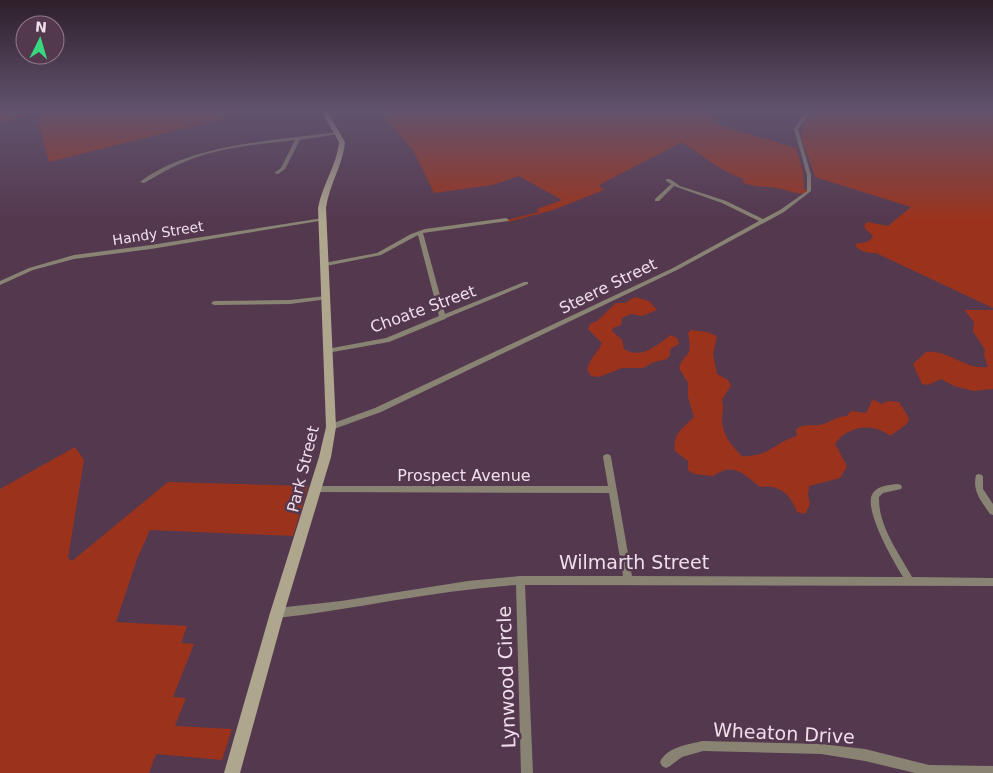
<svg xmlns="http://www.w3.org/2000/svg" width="993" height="773" viewBox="0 0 993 773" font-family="'DejaVu Sans',sans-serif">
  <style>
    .green { fill: #9b331c }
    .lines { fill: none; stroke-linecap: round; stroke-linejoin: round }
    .minor { fill: #888373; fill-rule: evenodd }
    .secondary { fill: #aea78e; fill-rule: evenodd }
    .labels { text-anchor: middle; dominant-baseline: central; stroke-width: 5; stroke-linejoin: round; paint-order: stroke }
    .far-street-label { font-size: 14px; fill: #f0deeb; stroke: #54384e }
    .street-label { font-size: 16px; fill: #f0deeb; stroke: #54384e }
    .near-street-label { font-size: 19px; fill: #f0deeb; stroke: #54384e }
  </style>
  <rect width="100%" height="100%" fill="#54384e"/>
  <g class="green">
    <path d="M 0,111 L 253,111 L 49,162 L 36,114 L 0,122 Z"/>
    <path d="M 382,111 L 709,111 L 719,125 L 796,148 L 803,171 L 804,188 L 807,190 L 805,194 C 795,194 787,190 777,188 C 764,186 755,188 742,182 L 744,179 C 721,172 702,155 682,142 L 599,185 L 604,190 L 553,210 L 508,222 L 507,220 L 539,212 L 537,209 L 562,200 L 519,176 L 493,185 L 434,193 L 413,150 L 388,122 Z"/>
    <path d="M 814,111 L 993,111 L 993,308 L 876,253 C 868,253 858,252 855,244 L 867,242 L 873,237 C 871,232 866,231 864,226 L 867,222 L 888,226 L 911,207 L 815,177 C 809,149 789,135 814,111 Z"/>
    <path d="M 635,297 L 649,301 L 657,310 L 642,316 L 631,314 L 622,318 L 621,325 L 613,328 L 612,331 L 622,340 L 624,349 C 641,360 657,345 671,335 L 677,338 L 679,344 L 670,349 L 670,355 L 667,359 L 654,362 L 643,368 L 622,368 L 599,377 L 591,376 L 587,369 C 592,355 597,354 602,343 L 588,329 L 590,324 L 597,321 L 616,303 L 625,303 Z"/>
    <path d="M 964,310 L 993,310 L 993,389 L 974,391 L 954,386 L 941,379 L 928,385 L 922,384 L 913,364 L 926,352 C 948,349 965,370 988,367 L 984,355 L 985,350 L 973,331 L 974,322 Z"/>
    <path d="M 691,330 L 707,332 L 717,336 L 713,354 L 717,374 L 728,380 L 731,385 L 722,400 C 724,408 722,413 722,421 C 723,436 732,446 742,456 C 768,458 775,442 797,436 L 796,430 C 802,423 811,426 820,425 C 830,423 836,416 847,416 L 851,411 L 866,413 L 873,399 L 881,404 L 888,401 L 899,402 L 909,418 L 907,424 L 890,436 C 873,422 847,426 835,444 L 847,466 L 840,478 L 809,486 L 808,496 L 810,504 L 805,514 L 797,512 C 791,495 780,484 760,487 C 742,473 734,462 713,476 L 694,474 L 688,470 L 688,461 L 675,451 C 672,434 683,428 694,417 L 688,397 L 688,383 L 679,368 C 686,349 693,360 688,333 Z"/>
    <path d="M 75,447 L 84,460 L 68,558 L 72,561 L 168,482 L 308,486 L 293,536 L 150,530 L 137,559 L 116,622 L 187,626 L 181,643 L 194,644 L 173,697 L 186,698 L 175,726 L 232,729 L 222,760 L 156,754 L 149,773 L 0,773 L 0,489 Z"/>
  </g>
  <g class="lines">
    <g class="minor">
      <path d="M 807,111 L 811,111 L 798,129 L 811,175 L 811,191 L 784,212 L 677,270 L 381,412 L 334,429 L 328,429 L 327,427 L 328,425 L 375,408 L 673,268 L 759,221 L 722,203 L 674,186 L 659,201 L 655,201 L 655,199 L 671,184 L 666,181 L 666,179 L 670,179 L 680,186 L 726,201 L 763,219 L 780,210 L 807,191 L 807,175 L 794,129 Z"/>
      <path d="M 337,132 L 338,132 L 338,134 L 300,140 L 285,169 L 278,174 L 274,173 L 281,168 L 295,140 C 260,144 222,147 189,160 C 173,166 158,175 144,183 L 140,182 C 191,143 275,141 337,132 Z"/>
      <path d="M 323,218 L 325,219 L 325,220 L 151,249 L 74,259 L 33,270 L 0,285 L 0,281 L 29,268 L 74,255 L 151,245 Z"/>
      <path d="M 506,218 L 509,220 L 508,221 L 423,233 L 445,314 L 524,282 L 528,282 L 528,284 L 446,318 L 445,319 L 389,342 L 327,353 L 325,353 L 324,351 L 325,349 L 327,349 L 386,338 L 439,316 L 418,235 L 381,255 L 326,266 L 323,264 L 324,263 L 377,253 L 411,234 L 425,229 Z"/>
      <path d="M 326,296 L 328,297 L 329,298 L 328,299 L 290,304 L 214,305 L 211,303 L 214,301 L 290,300 Z"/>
      <path d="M 607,454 L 610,455 L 611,457 L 632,576 L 903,577 C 894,562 862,508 873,493 C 879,485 889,485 898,484 L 901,485 L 902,487 L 901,489 L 883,493 L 879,497 C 878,526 899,553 912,577 L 993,578 L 993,586 L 525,585 L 533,773 L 521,773 L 516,585 C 435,590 357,609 277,618 L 274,616 L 272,613 L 274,610 L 277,608 L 341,601 L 468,581 L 520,576 L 623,576 L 609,493 L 315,492 L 312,491 L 311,489 L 312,487 L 315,486 L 608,486 L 603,457 L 604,455 Z"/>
      <path d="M 979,474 L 982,475 L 983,477 L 983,489 L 993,504 L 993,515 L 990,514 C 981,501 972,491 976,475 Z"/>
      <path d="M 703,741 L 821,744 L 865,749 L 929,765 L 993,766 L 993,773 L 915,773 L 865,761 L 821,754 L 703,751 L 682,757 L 670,766 L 666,768 L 662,766 L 660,762 C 667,747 689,744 703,741 Z"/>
    </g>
    <path class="secondary" d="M 321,111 L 327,111 L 345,142 C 343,165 329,185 326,208 L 336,427 L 331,457 L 284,613 L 240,773 L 224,773 L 270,613 L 319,457 L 326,427 L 318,208 C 322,185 337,165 339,142 Z"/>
  </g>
  <linearGradient id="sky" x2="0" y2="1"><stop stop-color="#2e1f2b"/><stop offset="0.5" stop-color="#61536e"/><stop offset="1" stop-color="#61536e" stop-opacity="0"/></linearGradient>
  <rect width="993" height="220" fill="url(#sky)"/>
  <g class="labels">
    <g class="far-street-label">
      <text transform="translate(158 233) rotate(-9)">Handy Street</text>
    </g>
    <g class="street-label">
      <text transform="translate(608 286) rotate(-26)">Steere Street</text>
      <text transform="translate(423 309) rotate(-20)">Choate Street</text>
      <text transform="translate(303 469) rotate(-76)">Park Street</text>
      <text x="464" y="475">Prospect Avenue</text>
    </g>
    <g class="near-street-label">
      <text x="634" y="562">Wilmarth Street</text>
      <text transform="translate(506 677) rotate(-92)">Lynwood Circle</text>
      <text transform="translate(784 733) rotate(3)">Wheaton Drive</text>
    </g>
  </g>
  <g transform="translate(40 40) rotate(5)"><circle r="24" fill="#54384e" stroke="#927a8d"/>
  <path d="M0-4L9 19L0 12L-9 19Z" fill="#37d880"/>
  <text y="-8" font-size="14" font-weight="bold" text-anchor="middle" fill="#f0deeb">N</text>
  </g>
</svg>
